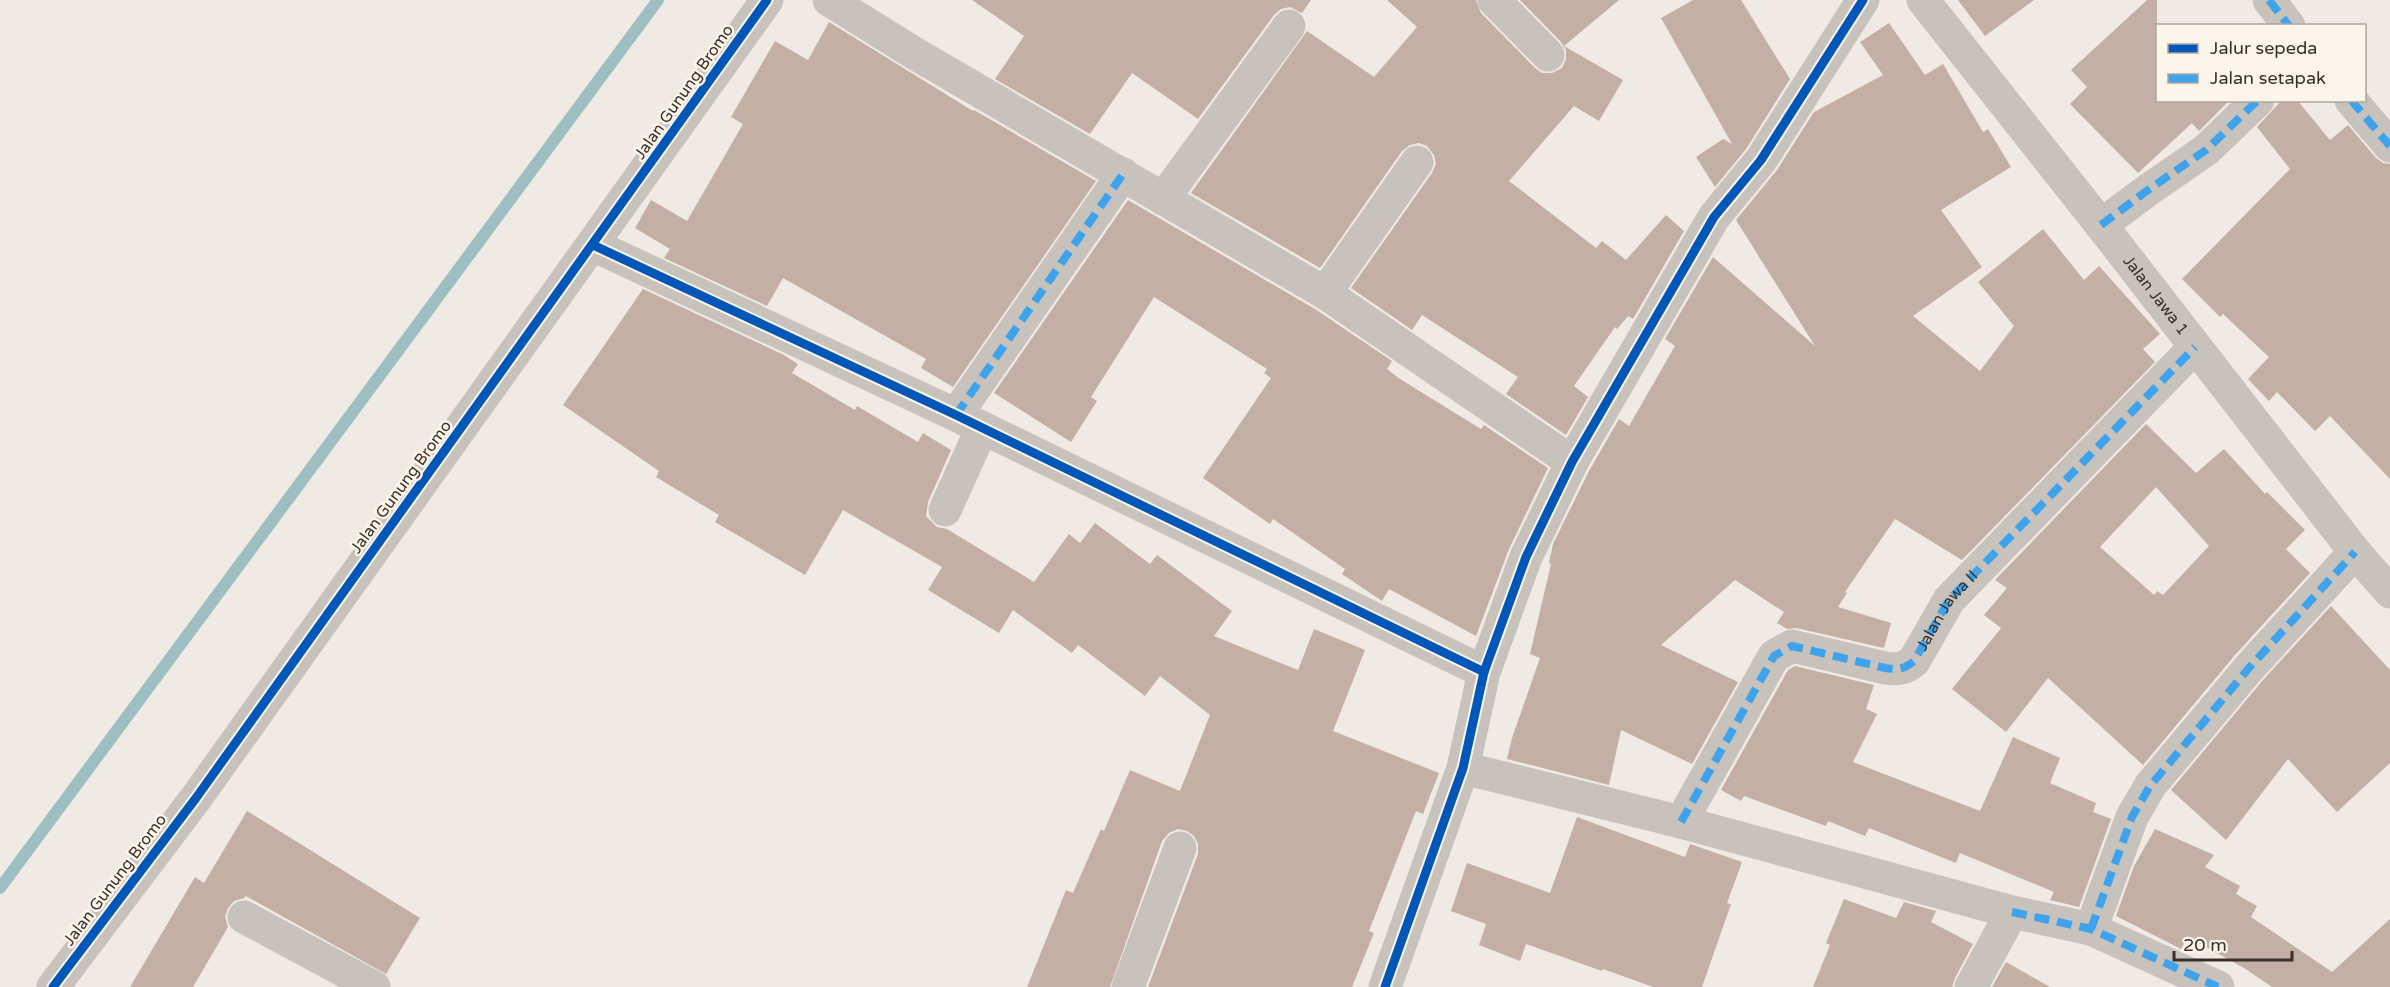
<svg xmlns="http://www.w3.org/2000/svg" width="2390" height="987" viewBox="0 0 2390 987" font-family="'Varela Round',sans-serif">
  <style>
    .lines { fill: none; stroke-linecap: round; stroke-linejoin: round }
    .stream { stroke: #9ebfc1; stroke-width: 12 }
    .building { fill: #c4afa4; fill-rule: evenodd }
    .minor { stroke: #c8c2bc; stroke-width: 33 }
    .quiet { stroke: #3fa3eb; stroke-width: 8; stroke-dasharray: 15 8; stroke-linecap: butt }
    .cycleway-casing { stroke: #fbf5eb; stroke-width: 13 }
    .cycleway { stroke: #0057b8; stroke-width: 9 }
    .labels { text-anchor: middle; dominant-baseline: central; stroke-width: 5; stroke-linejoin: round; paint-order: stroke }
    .street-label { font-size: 16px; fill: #3a2f29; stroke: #fbf5eb }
  </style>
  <rect width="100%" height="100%" fill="#efeae3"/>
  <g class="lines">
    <path class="stream" d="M 0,888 L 658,0"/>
  </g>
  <g class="building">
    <path d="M 972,0 L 1311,0 L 1302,13 L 1290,7 L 1281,9 L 1274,15 L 1198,119 L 1132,73 L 1090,134 L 995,79 L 1024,36 Z"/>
    <path d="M 1387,0 L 1476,0 L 1481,13 L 1535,68 L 1542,73 L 1552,73 L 1562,68 L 1566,59 L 1566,50 L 1561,42 L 1520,0 L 1619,0 L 1564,46 L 1623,80 L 1599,121 L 1574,106 L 1509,181 L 1596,248 L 1602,241 L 1626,260 L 1666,215 L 1684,231 L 1633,319 L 1628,316 L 1617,329 L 1615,327 L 1574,386 L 1588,397 L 1566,435 L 1506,394 L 1518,377 L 1422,315 L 1412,330 L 1351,288 L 1432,173 L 1436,164 L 1434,155 L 1427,146 L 1419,143 L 1410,145 L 1402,151 L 1320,268 L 1191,193 L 1307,31 L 1374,77 L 1417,27 Z"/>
    <path d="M 1693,0 L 1741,0 L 1790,79 L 1746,149 L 1715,187 L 1696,157 L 1723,139 L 1732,144 L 1661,18 Z"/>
    <path d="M 1958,0 L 2034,0 L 1985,36 Z"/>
    <path d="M 2147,0 L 2157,0 L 2157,100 L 2230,100 L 2199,131 L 2192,123 L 2138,173 L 2070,104 L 2087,87 L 2071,70 Z"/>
    <path d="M 829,22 L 973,111 L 974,110 L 1096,181 L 953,387 L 921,368 L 926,359 L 783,278 L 767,306 L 664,258 L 670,249 L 635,228 L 651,200 L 687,221 L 743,124 L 731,117 L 775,41 L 808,60 Z"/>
    <path d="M 1889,23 L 1925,75 L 1943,64 L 1983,132 L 1988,129 L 2011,167 L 1941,210 L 1982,267 L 1913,316 L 1980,371 L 2014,326 L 1978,282 L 2043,229 L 2084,280 L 2099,266 L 2160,334 L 2143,349 L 2155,362 L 1962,560 L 1895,519 L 1845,592 L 1847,593 L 1838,607 L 1891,623 L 1884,648 L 1796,628 L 1787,629 L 1777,623 L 1784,612 L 1735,580 L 1661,645 L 1738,682 L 1692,764 L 1621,730 L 1609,785 L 1507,759 L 1512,738 L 1540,658 L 1530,654 L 1551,564 L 1549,563 L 1553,544 L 1589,471 L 1619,419 L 1629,426 L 1675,346 L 1665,339 L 1713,257 L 1815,346 L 1736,220 L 1777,170 L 1814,112 L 1883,75 L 1860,42 Z"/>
    <path d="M 2282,100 L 2297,100 L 2330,140 L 2348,125 L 2376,158 L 2383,163 L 2390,164 L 2390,479 L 2330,416 L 2315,431 L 2277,392 L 2269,401 L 2248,379 L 2269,357 L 2223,314 L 2220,317 L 2182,279 L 2290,169 L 2257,127 Z"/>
    <path d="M 1128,200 L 1315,309 L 1392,361 L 1387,369 L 1400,379 L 1481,429 L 1484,425 L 1548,468 L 1509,549 L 1476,636 L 1389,589 L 1382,601 L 1342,574 L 1345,569 L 1273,519 L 1270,524 L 1203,478 L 1271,378 L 1264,373 L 1267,369 L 1154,297 L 1091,397 L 1097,401 L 1071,442 L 994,393 Z"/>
    <path d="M 643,289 L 782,354 L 798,364 L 792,373 L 855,410 L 857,406 L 918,442 L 923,433 L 951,450 L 928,502 L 926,516 L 937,527 L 947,529 L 1034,582 L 1069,534 L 1080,543 L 1095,523 L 1150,564 L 1157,555 L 1232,611 L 1214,636 L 1298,670 L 1314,629 L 1365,650 L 1333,731 L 1439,773 L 1423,814 L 1416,811 L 1369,931 L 1374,933 L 1352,987 L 1148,987 L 1198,854 L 1198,844 L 1194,836 L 1187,831 L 1178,829 L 1169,833 L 1162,841 L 1110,987 L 1027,987 L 1066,890 L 1073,893 L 1101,829 L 1104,831 L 1130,770 L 1180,791 L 1210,715 L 1160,676 L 1145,696 L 1078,645 L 1072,653 L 1013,610 L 999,633 L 928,590 L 942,567 L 843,510 L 805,575 L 715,522 L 719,515 L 656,477 L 659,471 L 563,405 Z"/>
    <path d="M 2146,424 L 2196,473 L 2224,449 L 2265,494 L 2267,492 L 2305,530 L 2286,549 L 2310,573 L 2235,655 L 2143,765 L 2048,678 L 2006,732 L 1952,689 L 2001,628 L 1984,615 L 2007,588 L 1995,580 ZM 2156,487 L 2209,546 L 2163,595 L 2157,591 L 2154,595 L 2100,547 Z"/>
    <path d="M 2331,606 L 2390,670 L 2390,763 L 2337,812 L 2288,759 L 2226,840 L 2171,790 L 2263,680 Z"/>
    <path d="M 1795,666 L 1874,685 L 1866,709 L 1877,714 L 1853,762 L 1980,811 L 2013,737 L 2060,758 L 2050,783 L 2096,803 L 2093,812 L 2111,819 L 2079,907 L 2050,900 L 2054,892 L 1960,853 L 1956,863 L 1869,828 L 1865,836 L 1828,821 L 1826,826 L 1744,796 L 1741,801 L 1721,790 L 1788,670 Z"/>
    <path d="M 247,811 L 420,918 L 386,974 L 246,896 L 244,898 L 234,901 L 228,908 L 225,917 L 228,927 L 193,987 L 130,987 L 195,877 L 204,883 Z"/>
    <path d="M 1577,817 L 1685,857 L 1690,844 L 1742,862 L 1727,903 L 1731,904 L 1702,987 L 1653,987 L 1603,969 L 1602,971 L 1526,944 L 1520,961 L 1479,945 L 1486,924 L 1451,911 L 1467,863 L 1550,893 Z"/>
    <path d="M 2155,829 L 2214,855 L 2205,867 L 2240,886 L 2236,894 L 2257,906 L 2251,917 L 2332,972 L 2390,919 L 2390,987 L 2272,987 L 2244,968 L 2188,937 L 2181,949 L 2116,916 L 2134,866 Z"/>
    <path d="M 1844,899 L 1896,918 L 1904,902 L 1936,911 L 1931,922 L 1973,944 L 1955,978 L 1952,987 L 1813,987 L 1830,945 L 1826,943 Z"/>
    <path d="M 2006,962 L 2050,987 L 1992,987 Z"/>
  </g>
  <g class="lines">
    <g class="minor">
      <path d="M 829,0 L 914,53 L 1325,293 L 1572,462"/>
      <path d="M 1494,0 L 1548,55"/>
      <path id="s1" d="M 1923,0 L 2101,225 L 2355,552 L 2390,592"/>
      <path d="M 2269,0 L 2289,26"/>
      <path d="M 2351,100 L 2390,146"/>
      <path d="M 1163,199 L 1289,26"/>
      <path d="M 2101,225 L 2148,190 L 2206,150 L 2258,100"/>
      <path d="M 593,245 L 956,415 L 1484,672"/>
      <path d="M 1325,293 L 1417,162"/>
      <path d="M 956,415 L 1123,174"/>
      <path d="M 945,510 L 982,428"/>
      <path d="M 1463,768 L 1681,822 L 2012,912 L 2091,929 L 2218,987"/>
      <path id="s2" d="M 1681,822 L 1774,656 L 1792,646 L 1885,668 C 1898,670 1904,669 1914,661 L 1949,600 L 2195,347"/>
      <path d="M 244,917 L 374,987"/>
      <path d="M 2091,929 L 2132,817 L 2150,786 L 2249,668 L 2355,552"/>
      <path d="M 53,987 L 196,798 L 767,0"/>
      <path d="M 1128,987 L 1180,848"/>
      <path d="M 1385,987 L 1463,768 L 1484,672 L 1526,557 L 1572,462 L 1714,217 L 1761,160 L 1863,0"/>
      <path d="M 1971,987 L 2012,912"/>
    </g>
    <g class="quiet">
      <path d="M 2269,0 L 2289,26"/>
      <path d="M 2351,100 L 2390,146"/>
      <path d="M 2101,225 L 2148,190 L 2206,150 L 2258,100"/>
      <path d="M 956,415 L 1123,174"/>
      <path d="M 1681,822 L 1774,656 L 1792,646 L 1885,668 C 1898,670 1904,669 1914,661 L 1949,600 L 2195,347"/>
      <path d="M 2012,912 L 2091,929 L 2218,987"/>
      <path d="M 2091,929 L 2132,817 L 2150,786 L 2249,668 L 2355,552"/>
    </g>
    <g class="cycleway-casing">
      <g id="cycleway">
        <path d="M 593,245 L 956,415 L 1484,672"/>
        <path d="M 53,987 L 196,798 L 767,0"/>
        <path d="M 1385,987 L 1463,768 L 1484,672 L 1526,557 L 1572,462 L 1714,217 L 1761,160 L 1863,0"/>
      </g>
    </g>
    <use href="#cycleway" class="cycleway"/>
  </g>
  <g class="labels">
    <g class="street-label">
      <text transform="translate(684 92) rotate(-55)">Jalan Gunung Bromo</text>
      <text stroke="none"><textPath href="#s1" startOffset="376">Jalan Jawa 1</textPath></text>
      <text transform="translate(401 487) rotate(-54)">Jalan Gunung Bromo</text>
      <text stroke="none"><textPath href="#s2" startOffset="398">Jalan Jawa II</textPath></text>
      <text transform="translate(115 880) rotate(-53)">Jalan Gunung Bromo</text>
    </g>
  </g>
  <rect x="2156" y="24" width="210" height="78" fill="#fbf5eb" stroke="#aea69d" stroke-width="1.5"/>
  <rect x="2168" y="44" width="30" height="9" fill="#0057b8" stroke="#aea69d" stroke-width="1.5"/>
  <text x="2210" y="54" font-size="18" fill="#3a2f29">Jalur sepeda</text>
  <rect x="2168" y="74" width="30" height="9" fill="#3fa3eb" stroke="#aea69d" stroke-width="1.5"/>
  <text x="2210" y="84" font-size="18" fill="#3a2f29">Jalan setapak</text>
  <path d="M2174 951v9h118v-9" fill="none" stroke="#3a2f29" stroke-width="3"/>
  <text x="2183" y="951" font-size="18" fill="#3a2f29" stroke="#fbf5eb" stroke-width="4.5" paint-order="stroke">20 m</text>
</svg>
